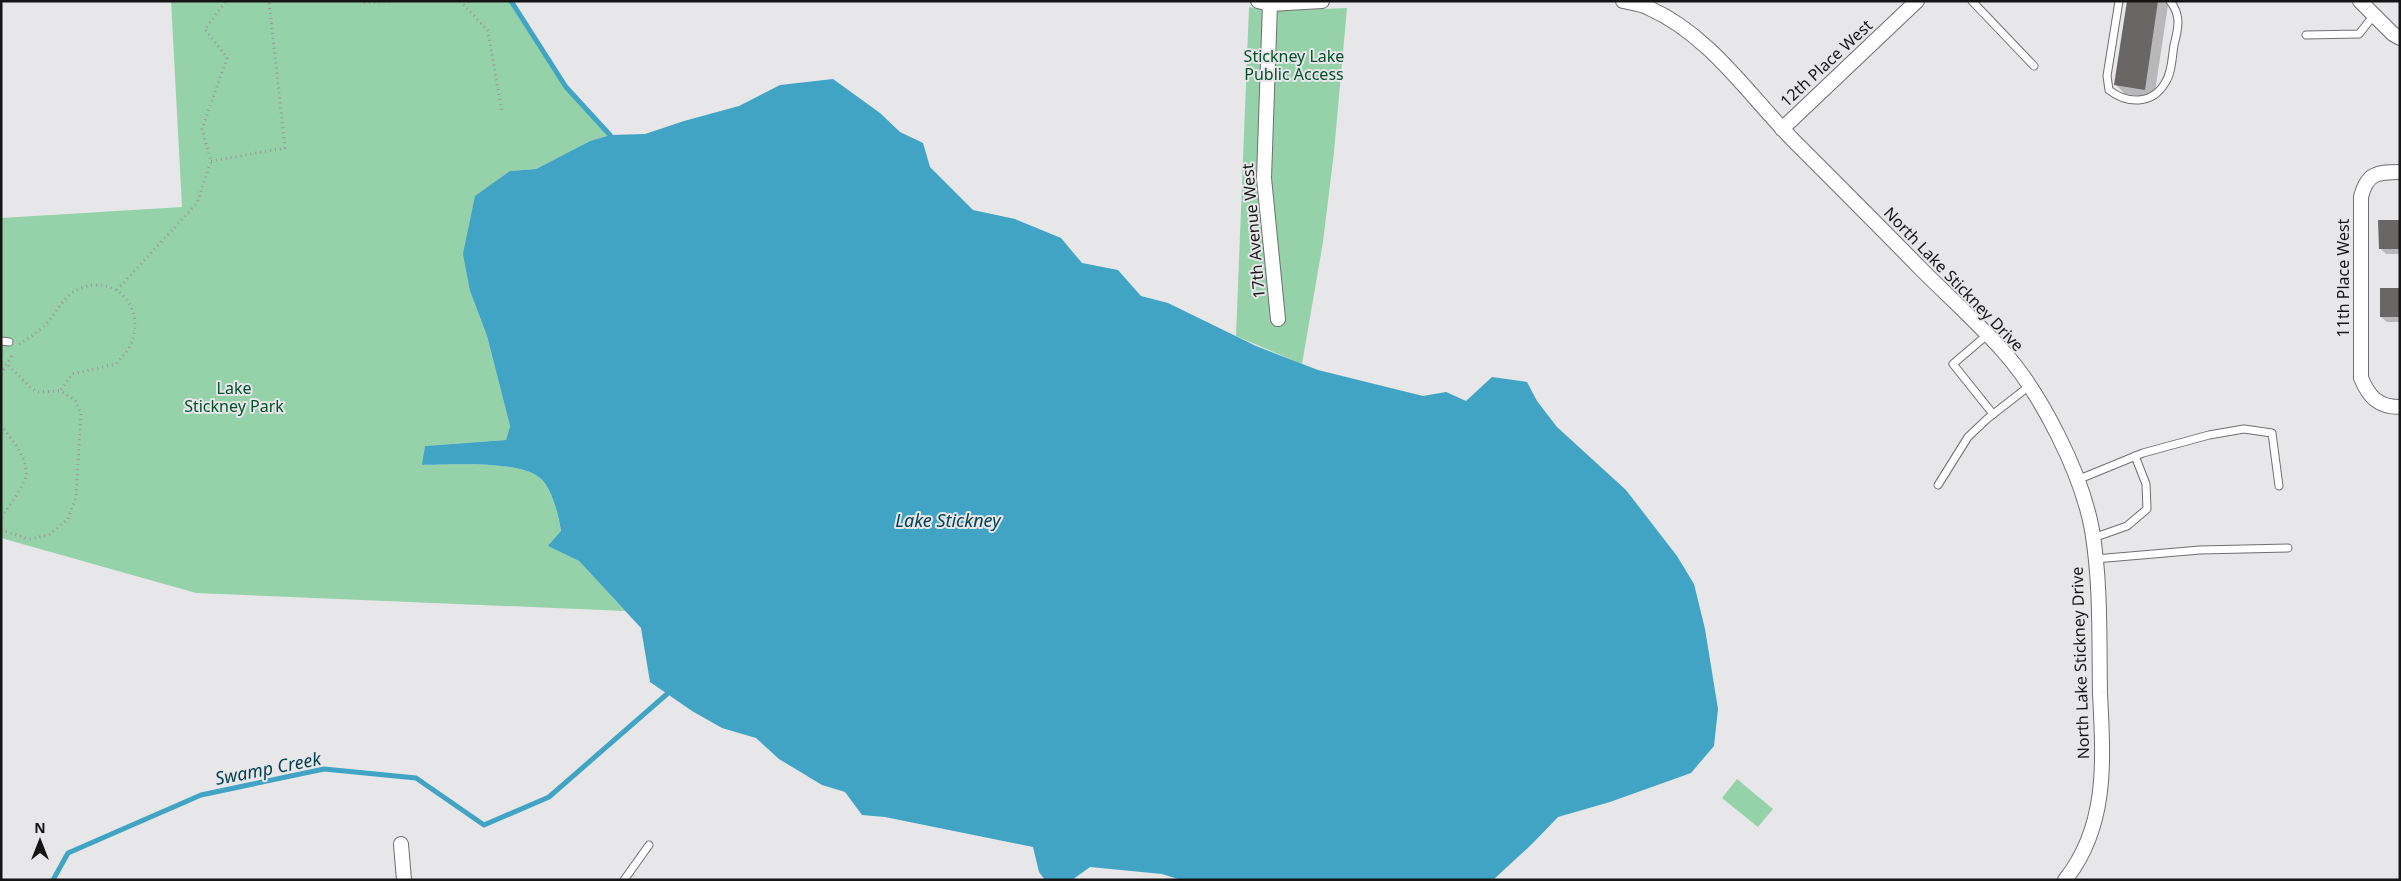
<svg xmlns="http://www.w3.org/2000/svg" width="2401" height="881" viewBox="0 0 2401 881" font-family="'Noto Sans',sans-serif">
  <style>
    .green { fill: #96d2a9 }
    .water { fill: #41a4c4 }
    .shadow { fill: #0003 }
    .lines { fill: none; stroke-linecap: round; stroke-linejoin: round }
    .stream { stroke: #41a4c4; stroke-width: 5 }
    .building { fill: #686766 }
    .lane-casing { stroke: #6e6f70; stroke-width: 9 }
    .street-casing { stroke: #6e6f70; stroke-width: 16 }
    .path { stroke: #98989a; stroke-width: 3; stroke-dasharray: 1 4; stroke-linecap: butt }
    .lane { stroke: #fff; stroke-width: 7 }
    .street { stroke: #fff; stroke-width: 14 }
    .labels { text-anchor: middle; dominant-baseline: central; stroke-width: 4; stroke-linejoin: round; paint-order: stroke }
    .park-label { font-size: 16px; fill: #004f29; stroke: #e7e7e9 }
    .street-label { font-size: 16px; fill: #151516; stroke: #e7e7e9 }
    .water-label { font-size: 18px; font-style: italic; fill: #034051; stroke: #e7e7e9 }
  </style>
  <rect width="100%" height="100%" fill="#e7e7e9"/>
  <g class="green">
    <path d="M 171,1 L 511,1 L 566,87 L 610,135 L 590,141 L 536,169 L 510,171 L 470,291 L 487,336 L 510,426 L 506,440 L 425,446 L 423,465 C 450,465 521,460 540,478 C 552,489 559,517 561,532 L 549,546 L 579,561 L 625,611 L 196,593 L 1,538 L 1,218 L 182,207 Z"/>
    <path d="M 1249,7 L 1270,11 L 1347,8 L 1334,152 L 1323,242 L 1302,364 L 1236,336 Z"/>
    <path d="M 1737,779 L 1773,809 L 1758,827 L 1722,798 Z"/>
  </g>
  <path class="water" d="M 833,79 L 880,113 L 900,132 L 923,143 L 930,167 L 973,210 L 1015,219 L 1061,238 L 1082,263 L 1118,270 L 1141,296 L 1168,303 L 1256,346 L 1318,370 L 1423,396 L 1446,392 L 1466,401 L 1492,377 L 1527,382 L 1537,401 L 1557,427 L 1626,490 L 1677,556 L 1694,584 L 1705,629 L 1718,709 L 1714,746 L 1691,773 L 1610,802 L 1558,817 L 1532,844 L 1493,880 L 1181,880 L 1162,874 L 1090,867 L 1072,880 L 1045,880 L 1039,872 L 1033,847 L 885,817 L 862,815 L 845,792 L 822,785 L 779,759 L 756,738 L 722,728 L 692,711 L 650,682 L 641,628 L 579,561 L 548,546 L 561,531 C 559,517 552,488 540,478 C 520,460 450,465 422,465 L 425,446 L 506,440 L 510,426 L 487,336 L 470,291 L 463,254 L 475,196 L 510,171 L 536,169 L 590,141 L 610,135 L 645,134 L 684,121 L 739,106 L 780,85 Z"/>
  <g class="shadow">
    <path d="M 2128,1 L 2164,1 L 2168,5 L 2154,98 L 2125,94 L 2116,85 Z"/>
    <path d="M 2400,221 L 2400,254 L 2386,254 L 2380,248 Z"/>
    <path d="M 2400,290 L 2400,322 L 2387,322 L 2381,317 Z"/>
  </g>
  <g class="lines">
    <g class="stream">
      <path d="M 511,1 L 566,87 L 610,135"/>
      <path d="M 53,880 L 68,853 L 201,795 L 324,769 L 416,778 L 484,825 L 549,797 L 667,694"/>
    </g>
  </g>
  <g class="building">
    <path d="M 2127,1 L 2158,1 L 2145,90 L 2114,85 Z"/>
    <path d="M 2378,220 L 2400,220 L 2400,249 L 2379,249 Z"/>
    <rect x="2380" y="288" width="20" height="29"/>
  </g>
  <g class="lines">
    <g class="lane-casing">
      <g id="lane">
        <path d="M 1972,1 L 2034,66"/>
        <path d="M 2119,1 L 2107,76 L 2109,90 C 2127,104 2152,105 2165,83 C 2172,73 2172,57 2174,45 C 2176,37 2180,24 2177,15 C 2176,10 2173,5 2170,1"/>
        <path d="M 2306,35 L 2359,34 L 2374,15"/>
        <path d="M 1987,335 L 1953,364 L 1993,414"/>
        <path d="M 1,341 L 9,342"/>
        <path d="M 2077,480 L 2143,453 L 2209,435 L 2244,429 L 2272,433 L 2279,486"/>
        <path d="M 1938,485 L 1968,437 L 1987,419 L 2028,387"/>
        <path d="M 2093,538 L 2127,526 L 2147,509 L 2146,484 L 2135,456"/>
        <path d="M 2095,559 L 2200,550 L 2288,548"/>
        <path d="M 624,880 L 649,845"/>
      </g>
    </g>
    <g class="street-casing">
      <g id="street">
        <path d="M 1258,1 L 1270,4 L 1322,1"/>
        <path d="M 1623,1 C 1632,3 1642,4 1649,8 C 1712,36 1752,100 1800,147 C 1841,188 1882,229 1922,270 C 1949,297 1978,323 2003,351 C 2041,393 2082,474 2092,530 C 2101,583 2099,639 2100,693 C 2103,758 2109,825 2065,880"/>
        <path d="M 2360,1 L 2393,34 L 2400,38"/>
        <path d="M 1270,4 L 1264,178 L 1278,319"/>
        <path d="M 1782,129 L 1917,1"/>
        <path d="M 2400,172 C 2377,172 2367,173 2361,197 L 2361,378 C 2369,397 2378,407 2400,407"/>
        <path d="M 401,844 L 404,880"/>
      </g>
    </g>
    <g class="path">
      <path d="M 360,1 L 361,3 L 394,1"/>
      <path d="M 460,1 L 488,31 L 502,112"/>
      <path d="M 211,161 L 285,148 L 269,1"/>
      <path d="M 117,290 L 197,203 L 211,161 L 202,129 L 227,58 L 205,29 L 226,1"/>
      <path d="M 19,344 C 29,338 39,331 47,323 C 58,311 64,294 81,288 C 118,274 147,311 130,346 C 127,352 121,358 116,364 L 72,374 L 60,391"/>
      <path d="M 1,374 L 13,353"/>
      <path d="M 1,425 C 11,439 33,463 24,482 C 18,494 8,507 1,519"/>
      <path d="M 1,530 L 29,539 L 49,535 L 68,519 L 76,497 L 81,413 L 75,400 L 60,391 L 38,392 L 32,389 L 7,364"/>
    </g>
    <use href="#lane" class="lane"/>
    <use href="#street" class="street"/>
  </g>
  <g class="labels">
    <g class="park-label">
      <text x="1294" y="56">Stickney Lake<tspan x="1294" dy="18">Public Access</tspan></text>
      <text x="234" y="388">Lake<tspan x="234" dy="18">Stickney Park</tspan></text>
    </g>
    <g class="street-label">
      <text transform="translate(1826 63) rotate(-43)">12th Place West</text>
      <text transform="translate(1253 231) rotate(-95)">17th Avenue West</text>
      <text transform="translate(2343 278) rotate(-90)">11th Place West</text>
      <text transform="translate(1954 279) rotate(46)">North Lake Stickney Drive</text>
      <text transform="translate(2080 663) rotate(-92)">North Lake Stickney Drive</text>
    </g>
    <g class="water-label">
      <text x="948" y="520">Lake Stickney</text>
      <text transform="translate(268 768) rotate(-11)">Swamp Creek</text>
    </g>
  </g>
  <rect width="2401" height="881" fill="none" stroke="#151516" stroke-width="5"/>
  <g transform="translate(40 841)" stroke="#e7e7e9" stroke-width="4" paint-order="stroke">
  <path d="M0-4L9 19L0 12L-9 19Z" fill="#151516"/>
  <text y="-8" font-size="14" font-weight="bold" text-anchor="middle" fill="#151516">N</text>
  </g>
</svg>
